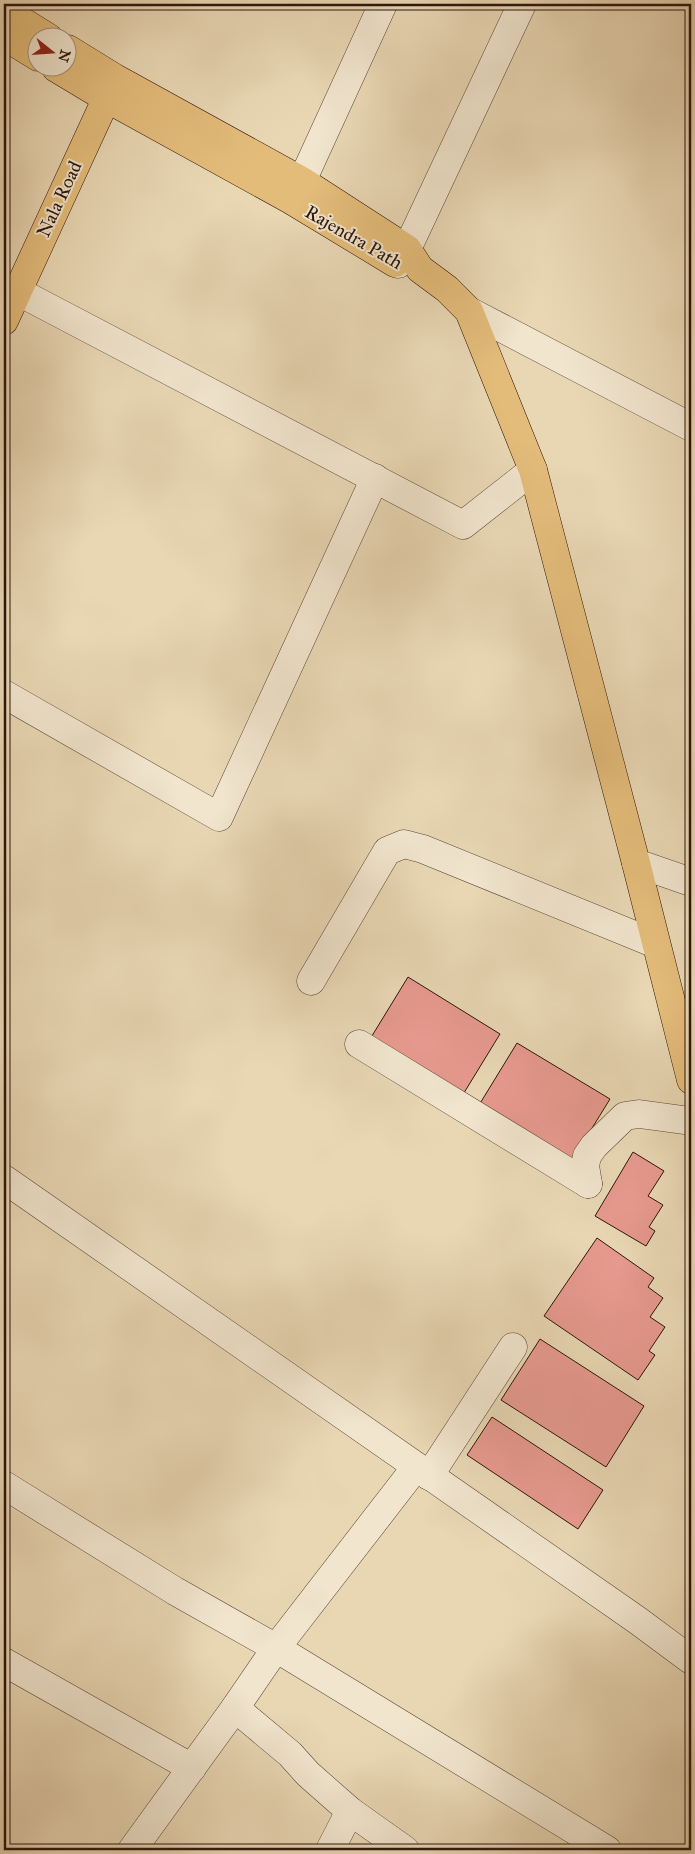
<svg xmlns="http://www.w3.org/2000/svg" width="695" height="1854" viewBox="0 0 695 1854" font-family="'IM FELL Great Primer',serif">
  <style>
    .building { fill: #e79a8f; stroke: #2d150c }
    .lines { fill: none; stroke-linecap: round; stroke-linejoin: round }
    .minor-casing { stroke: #5c4636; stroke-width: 29 }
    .major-casing { stroke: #2d150c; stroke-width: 29 }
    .minor { stroke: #f1e5ce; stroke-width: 28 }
    .major { stroke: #e4bc7a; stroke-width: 28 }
    .labels { text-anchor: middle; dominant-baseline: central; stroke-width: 4; stroke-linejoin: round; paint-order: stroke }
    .street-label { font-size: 19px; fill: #2d150c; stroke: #f1e5ce }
  </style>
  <rect width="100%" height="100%" fill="#e9d7b4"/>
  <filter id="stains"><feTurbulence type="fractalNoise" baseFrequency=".004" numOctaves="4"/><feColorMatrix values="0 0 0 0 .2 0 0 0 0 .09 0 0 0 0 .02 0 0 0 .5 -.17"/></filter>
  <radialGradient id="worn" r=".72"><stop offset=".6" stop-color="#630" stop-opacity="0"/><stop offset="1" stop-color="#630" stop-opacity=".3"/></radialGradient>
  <g class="building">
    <path d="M 408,977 L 500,1034 L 459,1101 L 367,1044 Z"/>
    <path d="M 517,1043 L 610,1099 L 568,1167 L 476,1110 Z"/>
    <path d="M 633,1152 L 664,1171 L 648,1196 L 663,1205 L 649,1227 L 655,1231 L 646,1246 L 595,1216 Z"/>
    <path d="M 597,1238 L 654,1278 L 648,1287 L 663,1298 L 650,1317 L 665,1327 L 649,1351 L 655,1355 L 638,1380 L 544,1316 Z"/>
    <path d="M 540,1339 L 644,1406 L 606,1467 L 501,1400 Z"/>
    <path d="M 492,1417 L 603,1490 L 578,1529 L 467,1455 Z"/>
  </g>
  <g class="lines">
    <g class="minor-casing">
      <g id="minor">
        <path d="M 302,181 L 383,4"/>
        <path d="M 398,264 L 407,249 L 522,4"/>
        <path d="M 17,291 L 463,525 L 533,470"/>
        <path d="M 469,311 L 691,427"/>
        <path d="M 4,694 L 219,817 L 375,478"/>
        <path d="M 636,863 L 691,882"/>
        <path d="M 311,981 L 387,851 L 404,844 L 423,849 L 656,944"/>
        <path d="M 359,1044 L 588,1184"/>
        <path d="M 4,1179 L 637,1620 L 691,1660"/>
        <path d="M 588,1184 L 585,1166 L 587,1156 L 594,1146 L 625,1116 L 639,1114 L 691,1121"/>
        <path d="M 416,1467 L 276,1648 L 607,1850"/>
        <path d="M 429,1476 L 513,1347"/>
        <path d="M 4,1485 L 175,1591 L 276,1648 L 235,1708 L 132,1850"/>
        <path d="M 4,1662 L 192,1768"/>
        <path d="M 235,1708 L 290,1754 L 308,1774 L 350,1811 L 405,1850"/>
        <path d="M 330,1850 L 350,1811"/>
      </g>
    </g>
    <g class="major-casing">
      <g id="major">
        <path d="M 4,10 L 49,38"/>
        <path d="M 4,36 L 38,57"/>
        <path d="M 68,49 L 115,78 L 302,181 L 407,249 L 420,269 L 447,289 L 469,311 L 533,470 L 636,863 L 691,1080"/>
        <path d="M 56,68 L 106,98 L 291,200 L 395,263"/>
        <path d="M 4,321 L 114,82"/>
      </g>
    </g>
    <use href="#minor" class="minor"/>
    <use href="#major" class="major"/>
  </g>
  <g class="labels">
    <g class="street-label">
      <text transform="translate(59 199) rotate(-65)">Nala Road</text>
      <text transform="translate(354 237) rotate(30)">Rajendra Path</text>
    </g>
  </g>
  <rect width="695" height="1854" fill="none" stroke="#e9d7b4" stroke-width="20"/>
  <rect x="5" y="5" width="685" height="1844" fill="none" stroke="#2d150c" stroke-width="2.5"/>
  <rect x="10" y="10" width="675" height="1834" fill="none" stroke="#2d150c"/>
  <g transform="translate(52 52) rotate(107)"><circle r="24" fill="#f1e5ce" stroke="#a39280"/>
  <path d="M0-4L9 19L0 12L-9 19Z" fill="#8f2418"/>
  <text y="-8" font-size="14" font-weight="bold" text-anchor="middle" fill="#2d150c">N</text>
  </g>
  <rect width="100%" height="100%" filter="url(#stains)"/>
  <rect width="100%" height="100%" fill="url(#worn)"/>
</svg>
